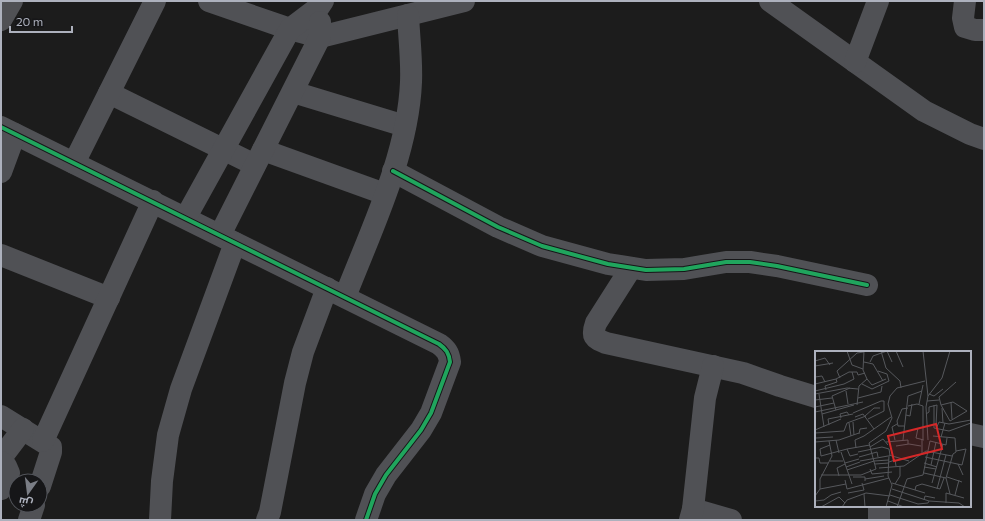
<svg xmlns="http://www.w3.org/2000/svg" width="985" height="521" viewBox="0 0 985 521" font-family="Commissioner,Cairo,sans-serif">
  <style>
    .lines { fill: none; stroke-linecap: round; stroke-linejoin: round }
    .minor { stroke: #505155; stroke-width: 22 }
    .cycleway-casing { stroke: #161618; stroke-width: 6 }
    .cycleway { stroke: #20a55d; stroke-width: 4 }
    .inset-road { fill: none; stroke: #56585c; stroke-width: 1 }
    .view { fill: #d62828; fill-opacity: 0.15; stroke: #d62828; stroke-width: 2 }
    .inset-edge { fill: none; stroke: #adb1bd; stroke-width: 2 }
  </style>
  <rect width="100%" height="100%" fill="#1c1c1c"/>
  <g class="lines">
    <g class="minor">
      <path d="M 209,1 L 290,29 L 320,37 L 464,1"/>
      <path d="M 770,1 L 924,111 L 970,134 L 984,139"/>
      <path d="M 965,1 L 963,18 L 965,27 L 975,30 L 984,30"/>
      <path d="M 1,20 L 12,1"/>
      <path d="M 855,62 L 878,1"/>
      <path d="M 293,92 L 405,126"/>
      <path d="M 109,93 L 255,165"/>
      <path d="M 1,127 L 439,344 C 446,349 449,353 450,362 L 431,413 L 421,430 L 386,475 L 375,494 L 366,520"/>
      <path d="M 263,150 L 385,194"/>
      <path d="M 74,163 L 155,1"/>
      <path d="M 393,171 L 498,227 L 542,246 L 608,264 L 646,270 L 684,269 L 726,262 L 750,262 L 777,266 L 867,285"/>
      <path d="M 1,172 L 15,134"/>
      <path d="M 186,217 L 290,29 L 319,7 L 323,1"/>
      <path d="M 220,235 L 320,37 L 320,22"/>
      <path d="M 1,255 L 109,298"/>
      <path d="M 631,268 L 596,323 C 591,337 594,338 606,343 L 743,373 L 780,386 L 816,397"/>
      <path d="M 345,297 C 371,230 408,155 411,82 C 412,60 409,37 408,15"/>
      <path d="M 1,416 L 51,447 L 51,452 L 40,486"/>
      <path d="M 970,434 L 984,437"/>
      <path d="M 43,441 L 153,201"/>
      <path d="M 1,458 L 23,429"/>
      <path d="M 1,462 L 6,466 L 9,473 L 1,489"/>
      <path d="M 693,509 L 731,520"/>
      <path d="M 29,520 L 34,505"/>
      <path d="M 160,520 L 162,481 L 168,435 L 181,389 L 235,243"/>
      <path d="M 267,520 L 270,512 L 295,383 L 303,352 L 327,288"/>
      <path d="M 690,520 L 693,509 L 705,398 L 713,366"/>
      <path d="M 879,520 L 879,506"/>
    </g>
    <g class="cycleway-casing">
      <g id="cycleway">
        <path d="M 1,127 L 439,344 C 446,349 449,353 450,362 L 431,413 L 421,430 L 386,475 L 375,494 L 366,520"/>
        <path d="M 393,171 L 498,227 L 542,246 L 608,264 L 646,270 L 684,269 L 726,262 L 750,262 L 777,266 L 867,285"/>
      </g>
    </g>
    <use href="#cycleway" class="cycleway"/>
  </g>
  <g transform="translate(815 351)">
    <rect width="156" height="156" fill="#1c1c1c"/>
    <path class="inset-road" d="M 32,0 L 37,14 L 48,18M 66,0 L 71,17 L 85,30 L 86,37M 72,0 L 77,11M 81,0 L 88,16M 108,0 L 113,45M 0,10 L 10,7 L 15,14M 49,11 L 58,13 L 68,30M 55,11 L 58,5 L 72,0M 0,15 L 18,12M 0,26 L 7,25 L 10,31M 25,27 L 22,20 L 42,2 L 49,1M 52,28 L 57,34 L 71,28M 0,33 L 21,28 L 34,21 L 42,21 L 43,24 L 50,22M 47,33 L 57,38 L 74,30 L 72,23 L 63,20M 35,37 L 17,45 L 21,59 L 39,54M 11,39 L 10,35 L 22,31 L 21,28M 0,40 L 29,33 L 39,28 L 37,21M 31,40 L 33,53M 0,43 L 32,37 L 43,38M 4,43 L 9,76M 114,43 L 119,45 L 128,38M 43,47 L 66,41 L 67,35M 0,49 L 17,47M 112,50 L 124,49M 136,51 L 137,68M 104,53 L 108,34M 42,54 L 44,35 L 52,28 L 48,19 L 49,0M 119,54 L 119,77 L 134,80 L 156,72M 126,54 L 138,51 L 152,60M 93,55 L 102,53 L 108,55 L 108,88M 0,56 L 19,52M 127,57 L 128,72M 0,61 L 48,51M 38,62 L 66,50M 7,63 L 21,59M 111,63 L 114,61 L 114,56 L 122,54 L 121,74M 91,64 L 95,65 L 97,53M 50,65 L 59,57 L 65,57M 40,66 L 48,63 L 59,78M 26,67 L 25,63 L 32,61 L 34,64M 53,68 L 69,60 L 69,50 L 66,50M 135,70 L 126,54 L 124,46 L 141,31M 135,70 L 152,60M 38,71 L 39,84M 34,72 L 36,85M 14,74 L 13,68 L 38,63M 89,75 L 83,75 L 82,70 L 87,58 L 93,57M 103,77 L 101,87 L 109,89M 121,78 L 124,71 L 134,73 L 156,69M 0,79 L 26,68M 0,82 L 29,80 L 32,72 L 51,65M 44,83 L 45,78 L 52,77M 126,86 L 130,72M 1,87 L 18,86M 107,88 L 107,103M 21,89 L 24,102M 80,89 L 77,76 L 82,73M 88,89 L 93,45 L 107,40M 113,89 L 111,56 L 113,45 L 127,27 L 135,0M 115,90 L 131,94 L 132,87M 0,91 L 24,89 L 44,82M 71,91 L 93,89 L 93,93M 15,94 L 5,98 L 6,105 L 32,98 L 35,105 L 43,103M 81,95 L 94,93 L 106,95M 55,96 L 68,88 L 73,94M 41,97 L 40,89 L 49,85 L 76,66M 32,98 L 55,94M 26,101 L 37,133M 43,101 L 67,96 L 74,98 L 75,104M 44,106 L 62,101 L 63,106M 110,106 L 147,114 L 151,98 L 141,100M 0,107 L 4,107 L 5,112 L 13,112M 15,110 L 28,110M 45,110 L 73,105M 74,111 L 80,109 L 81,115M 30,112 L 44,108M 109,112 L 122,116M 60,113 L 74,112M 143,113 L 148,124M 116,114 L 121,91M 31,116 L 45,111M 109,116 L 121,118M 64,117 L 89,115 L 111,100 L 137,105M 55,118 L 57,123 L 77,121M 32,119 L 59,110 L 74,109M 109,122 L 131,127 L 138,103 L 141,101 L 140,87 L 118,85M 6,124 L 46,124 L 61,118 L 54,92 L 71,80 L 77,67 L 73,53 L 75,45 L 82,37 L 110,30M 24,125 L 22,117 L 30,113M 38,126 L 50,126 L 50,130M 132,126 L 147,131M 131,127 L 135,143M 50,128 L 69,125M 30,129 L 32,138 L 74,127M 77,132 L 110,142M 117,132 L 128,93M 80,133 L 85,125 L 85,115M 5,138 L 31,133M 77,138 L 114,150 L 144,152 L 150,156M 122,138 L 131,104M 100,139 L 101,135 L 107,133 L 125,138 L 129,127M 33,142 L 49,139 L 47,132M 49,143 L 50,156M 75,144 L 103,153 L 113,152 L 114,150M 140,144 L 144,129M 0,145 L 5,138 L 5,128 L 17,105 L 14,90M 109,149 L 110,145 L 120,147M 0,150 L 9,149 L 16,144 L 26,141M 73,150 L 89,156M 131,152 L 131,142 L 149,147M 6,156 L 24,146 L 30,152M 27,156 L 32,149 L 51,142 L 75,145M 71,156 L 77,134 L 73,125 L 74,104 L 94,110M 82,156 L 92,128 L 108,124 L 115,90"/>
    <path class="view" d="M 121,73 L 127,98 L 79,110 L 73,85 Z"/>
    <rect width="156" height="156" class="inset-edge"/>
  </g>
  <rect width="985" height="521" fill="none" stroke="#adb1bd" stroke-width="4"/>
  <g transform="translate(28 493) rotate(194)"><circle r="19" fill="#161618" stroke="#52545a"/>
  <path d="M0-3L7 15L0 10L-7 15Z" fill="#7a7d85"/>
  <text y="-6" font-size="11" font-weight="bold" text-anchor="middle" fill="#adb1bd">ش</text>
  </g>
  <path d="M10 26v6h62v-6" fill="none" stroke="#adb1bd" stroke-width="2"/>
  <text x="16" y="26" font-size="12" fill="#adb1bd" stroke="#161618" stroke-width="3" paint-order="stroke">20 m</text>
</svg>
